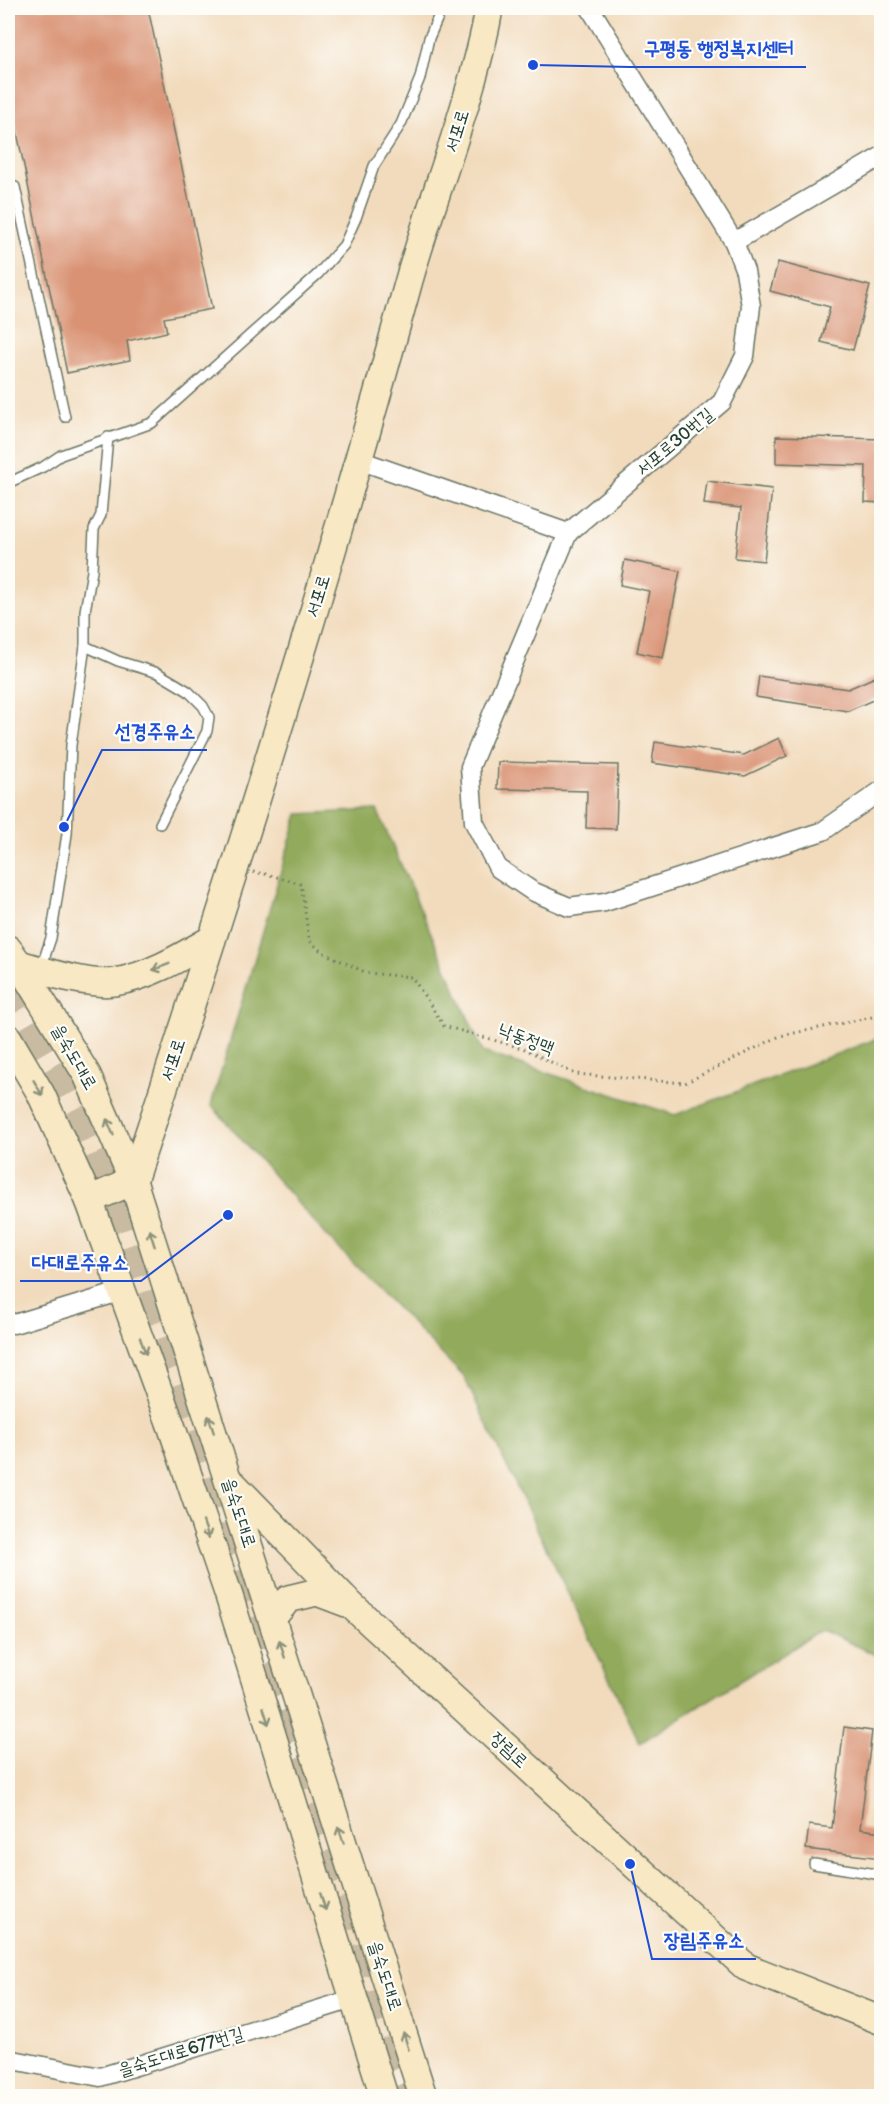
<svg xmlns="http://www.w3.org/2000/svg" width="889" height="2104" viewBox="0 0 889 2104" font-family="'Balsamiq Sans','Poor Story',sans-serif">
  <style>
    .forest { fill: #92aa5b; stroke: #587448; stroke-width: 1.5 }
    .building { fill: #d99273 }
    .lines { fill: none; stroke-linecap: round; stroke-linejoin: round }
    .highway-tunnel { stroke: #c8bba2; stroke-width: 33; stroke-dasharray: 33 16; stroke-linecap: butt }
    .lane-casing { stroke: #697464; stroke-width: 12 }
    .street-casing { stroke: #697464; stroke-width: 21 }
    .secondary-casing { stroke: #697464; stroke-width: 30 }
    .path { stroke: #697464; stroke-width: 3; stroke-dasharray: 1.5 4.5; stroke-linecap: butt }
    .lane { stroke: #fff; stroke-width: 9 }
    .street { stroke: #fff; stroke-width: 18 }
    .secondary { stroke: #f8e8c3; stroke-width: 27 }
    .oneway { stroke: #8c927c }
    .labels { text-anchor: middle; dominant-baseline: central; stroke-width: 4.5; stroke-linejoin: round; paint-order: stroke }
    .street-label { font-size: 18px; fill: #1f3d34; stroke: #fdfcf7 }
    .leader { fill: none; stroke: #1d4ed8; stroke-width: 2 }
    .callout-dot { fill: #1d4ed8; stroke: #fdfcf7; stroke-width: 2 }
    .callout-label { font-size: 20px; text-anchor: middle; font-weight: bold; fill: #1d4ed8; stroke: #fdfcf7; stroke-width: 4.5; stroke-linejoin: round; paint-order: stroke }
  </style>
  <rect width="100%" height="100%" fill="#fdfcf7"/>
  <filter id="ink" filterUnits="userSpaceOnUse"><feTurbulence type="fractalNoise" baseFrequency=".0167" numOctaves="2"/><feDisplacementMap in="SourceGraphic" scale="12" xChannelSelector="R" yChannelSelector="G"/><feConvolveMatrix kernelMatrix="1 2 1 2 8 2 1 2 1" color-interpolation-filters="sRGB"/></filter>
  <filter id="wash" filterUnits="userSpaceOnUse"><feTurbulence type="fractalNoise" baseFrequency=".008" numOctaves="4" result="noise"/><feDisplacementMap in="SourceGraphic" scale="24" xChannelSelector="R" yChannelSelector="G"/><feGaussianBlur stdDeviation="1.35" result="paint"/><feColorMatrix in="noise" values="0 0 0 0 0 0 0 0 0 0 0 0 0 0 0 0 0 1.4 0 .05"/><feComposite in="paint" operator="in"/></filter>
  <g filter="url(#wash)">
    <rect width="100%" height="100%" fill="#f2dbbd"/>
    <path class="forest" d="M 377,810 L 483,1052 L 675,1115 L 881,1037 L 881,1657 L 822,1630 L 640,1743 L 464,1377 L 324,1233 L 211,1105 L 298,814 Z"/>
    <g id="blocks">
      <g class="building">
        <path d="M 8,8 L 148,8 L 212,309 L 164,318 L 167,332 L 127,341 L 130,360 L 67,373 L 8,89 Z"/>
        <path d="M 778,262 L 870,286 L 853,350 L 821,342 L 830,307 L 770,291 Z"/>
        <path d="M 776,436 L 882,439 L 882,503 L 865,502 L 866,466 L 776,463 Z"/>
        <path d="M 707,481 L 772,489 L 764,561 L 735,558 L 741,508 L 704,504 Z"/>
        <path d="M 625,560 L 680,571 L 663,658 L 637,652 L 649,591 L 620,585 Z"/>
        <path d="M 882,674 L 882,696 L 848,711 L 756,697 L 759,676 L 848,689 Z"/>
        <path d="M 779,738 L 787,756 L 745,776 L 652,763 L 655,742 L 744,755 Z"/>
        <path d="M 498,762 L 618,765 L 616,829 L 586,828 L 587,791 L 497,789 Z"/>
        <path d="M 844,1727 L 872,1731 L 860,1829 L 882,1832 L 882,1858 L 806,1849 L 809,1825 L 832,1828 Z"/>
      </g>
    </g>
  </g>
  <g filter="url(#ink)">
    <use href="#blocks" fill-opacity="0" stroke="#697464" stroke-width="1.5"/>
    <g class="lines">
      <path class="highway-tunnel" d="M 8,979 L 70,1085 L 117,1196 L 200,1441 L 405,2096"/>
      <g class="lane-casing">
        <g id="lane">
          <path d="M 8,188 L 15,187 L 65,417"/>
          <path d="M 8,483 L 43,467 L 61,455 L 152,423 L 318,274 L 344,245 L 356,218 L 374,166 L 401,124 L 420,78 L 429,38 L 442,8"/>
          <path d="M 85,646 L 118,661 L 158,673 L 188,691 L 203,706 L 209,717 L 207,731 L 160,824"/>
          <path d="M 41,968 L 51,938 L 67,834 L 71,745 L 85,646 L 85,611 L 92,571 L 94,529 L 101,515 L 108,437"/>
          <path d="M 814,1864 L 882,1875"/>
        </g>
      </g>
      <g class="street-casing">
        <g id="street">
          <path d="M 734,242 L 882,156"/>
          <path d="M 359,460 L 568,533 L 722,402 L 745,356 L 751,306 L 745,271 L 734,242 L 590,8"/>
          <path d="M 568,533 L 470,767 L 474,822 L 498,868 L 532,891 L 569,907 L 605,902 L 823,831 L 882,790"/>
          <path d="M 8,1321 L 14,1324 L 123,1291"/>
          <path d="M 8,2059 L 100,2077 L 353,1999"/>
        </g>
      </g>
      <g class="secondary-casing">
        <g id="secondary">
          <path d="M 8,949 L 19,964 L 87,1075 L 133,1181 L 423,2096"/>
          <path d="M 19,964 C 43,971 90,986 115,982 C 150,976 181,957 212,939"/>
          <path d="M 8,1038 L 41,1094 L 89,1200 L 172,1428 L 229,1596 L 384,2096"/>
          <path d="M 133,1181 C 231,887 324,590 406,291 C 424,224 450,158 469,91 C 477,63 485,37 489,8"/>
          <path d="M 89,1200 L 133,1181"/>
          <path d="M 233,1484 L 350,1604 L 746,1967 L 882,2021"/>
          <path d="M 272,1618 L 288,1599 L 317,1592 L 346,1603"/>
        </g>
      </g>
      <path class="path" d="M 253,872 L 270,875 L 301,884 L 309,940 L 322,952 L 367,973 L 412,977 L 444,1026 L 525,1049 L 575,1074 L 685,1083 L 780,1036 L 882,1015"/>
      <use href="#lane" class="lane"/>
      <use href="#street" class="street"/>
      <use href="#secondary" class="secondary"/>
    </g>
    <defs><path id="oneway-shaft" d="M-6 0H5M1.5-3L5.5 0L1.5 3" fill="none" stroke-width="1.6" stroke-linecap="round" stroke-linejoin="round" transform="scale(1.5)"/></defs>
    <g class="oneway">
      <use href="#oneway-shaft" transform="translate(161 967) rotate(159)"/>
      <use href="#oneway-shaft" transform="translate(38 1088) rotate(60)"/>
      <use href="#oneway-shaft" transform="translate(110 1127) rotate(-113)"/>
      <use href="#oneway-shaft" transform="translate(152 1238) rotate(-108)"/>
      <use href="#oneway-shaft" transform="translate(143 1346) rotate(70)"/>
      <use href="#oneway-shaft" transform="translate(211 1424) rotate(-108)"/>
      <use href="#oneway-shaft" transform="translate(206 1530) rotate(71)"/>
      <use href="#oneway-shaft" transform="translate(282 1649) rotate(-108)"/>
      <use href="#oneway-shaft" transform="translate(266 1716) rotate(73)"/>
      <use href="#oneway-shaft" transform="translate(341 1835) rotate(-108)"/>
      <use href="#oneway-shaft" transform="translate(323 1902) rotate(73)"/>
      <use href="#oneway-shaft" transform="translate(406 2041) rotate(-107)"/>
    </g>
  </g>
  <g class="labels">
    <g class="street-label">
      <text transform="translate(457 131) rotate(-73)">서포로</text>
      <text transform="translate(675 442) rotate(-40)">서포로30번길</text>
      <text transform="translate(318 596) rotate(-73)">서포로</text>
      <text transform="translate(526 1039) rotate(21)">낙동정맥</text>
      <text transform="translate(74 1057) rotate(60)">을숙도대로</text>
      <text transform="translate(173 1060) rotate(-72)">서포로</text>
      <text transform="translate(239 1513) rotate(72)">을숙도대로</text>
      <text transform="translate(509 1750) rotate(43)">장림로</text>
      <text transform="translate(385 1976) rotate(72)">을숙도대로</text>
      <text transform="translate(181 2052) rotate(-17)">을숙도대로677번길</text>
    </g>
  </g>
  <path class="leader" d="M533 65L631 67H806M64 827L102 750H207M228 1215L141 1281H20M630 1864L652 1959H756"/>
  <g class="callout-dot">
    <circle cx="533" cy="65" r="6"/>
    <circle cx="64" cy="827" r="6"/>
    <circle cx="228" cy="1215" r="6"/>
    <circle cx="630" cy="1864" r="6"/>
  </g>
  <g class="callout-label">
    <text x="719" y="55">구평동 행정복지센터</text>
    <text x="155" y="738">선경주유소</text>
    <text x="80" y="1269">다대로주유소</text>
    <text x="704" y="1947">장림주유소</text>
  </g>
  <rect width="889" height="2104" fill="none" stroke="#fdfcf7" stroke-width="30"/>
</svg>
